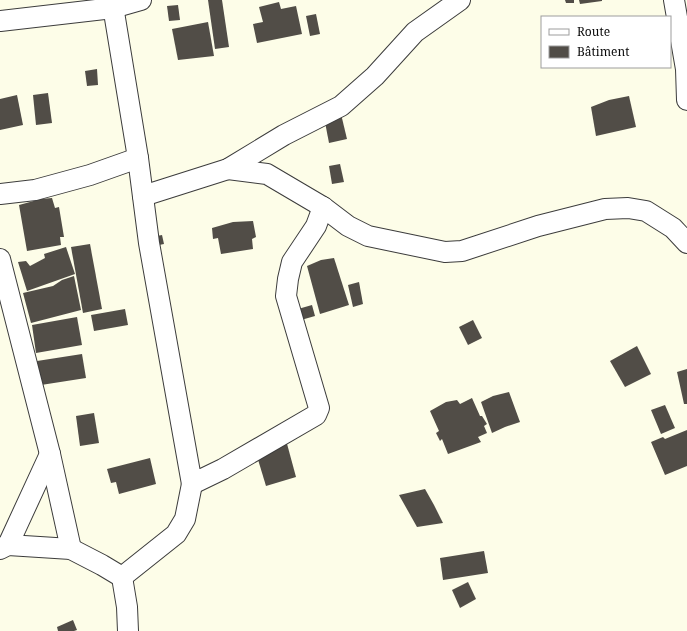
<svg xmlns="http://www.w3.org/2000/svg" width="687" height="631" viewBox="0 0 687 631" font-family="'Noto Serif',serif">
  <style>
    .building { fill: #514d47 }
    .lines { fill: none; stroke-linecap: round; stroke-linejoin: round }
    .minor-casing { stroke: #3c3c3c; stroke-width: 22 }
    .minor { stroke: #fff; stroke-width: 20 }
  </style>
  <rect width="100%" height="100%" fill="#fdfde8"/>
  <g class="building">
    <path d="M 208,0 L 222,0 L 229,47 L 215,49 Z"/>
    <path d="M 565,0 L 574,0 L 574,3 L 566,3 Z"/>
    <path d="M 579,0 L 602,0 L 602,1 L 580,4 Z"/>
    <path d="M 279,2 L 281,9 L 296,6 L 302,34 L 257,43 L 253,24 L 263,22 L 259,7 Z"/>
    <path d="M 178,5 L 180,20 L 169,21 L 167,6 Z"/>
    <path d="M 316,14 L 320,34 L 310,36 L 306,16 Z"/>
    <path d="M 208,22 L 214,56 L 178,60 L 172,29 Z"/>
    <path d="M 97,69 L 98,85 L 87,86 L 85,71 Z"/>
    <path d="M 48,93 L 52,123 L 36,125 L 33,95 Z"/>
    <path d="M 17,95 L 23,125 L 0,130 L 0,99 Z"/>
    <path d="M 629,96 L 636,127 L 596,136 L 591,107 L 609,100 Z"/>
    <path d="M 341,114 L 347,139 L 329,143 L 324,117 Z"/>
    <path d="M 340,164 L 344,182 L 332,184 L 329,166 Z"/>
    <path d="M 52,198 L 55,208 L 59,207 L 64,237 L 60,237 L 61,245 L 27,251 L 19,205 L 41,199 Z"/>
    <path d="M 253,221 L 256,237 L 252,239 L 253,249 L 221,254 L 218,238 L 213,239 L 212,228 L 233,222 Z"/>
    <path d="M 162,235 L 164,244 L 154,246 L 152,237 Z"/>
    <path d="M 90,244 L 102,309 L 83,313 L 71,247 Z"/>
    <path d="M 66,247 L 75,274 L 27,291 L 18,262 L 26,261 L 30,266 L 45,258 L 44,254 Z"/>
    <path d="M 334,258 L 349,305 L 320,314 L 307,266 L 321,260 Z"/>
    <path d="M 74,276 L 81,310 L 31,323 L 23,293 L 53,286 L 62,280 Z"/>
    <path d="M 359,282 L 363,304 L 353,307 L 348,285 Z"/>
    <path d="M 312,305 L 315,316 L 301,320 L 298,309 Z"/>
    <path d="M 125,309 L 128,325 L 94,331 L 91,315 Z"/>
    <path d="M 77,317 L 82,345 L 36,353 L 32,325 Z"/>
    <path d="M 473,320 L 482,338 L 468,345 L 459,327 Z"/>
    <path d="M 637,346 L 651,374 L 625,387 L 610,361 Z"/>
    <path d="M 82,354 L 86,378 L 41,385 L 37,361 Z"/>
    <path d="M 687,369 L 687,404 L 684,404 L 677,372 Z"/>
    <path d="M 509,392 L 520,422 L 505,427 L 492,433 L 481,402 L 493,396 Z"/>
    <path d="M 472,398 L 480,416 L 482,416 L 487,424 L 484,426 L 487,433 L 478,437 L 481,442 L 448,454 L 442,439 L 440,441 L 436,433 L 439,431 L 430,411 L 446,402 L 457,400 L 460,404 Z"/>
    <path d="M 665,405 L 675,428 L 661,434 L 651,410 Z"/>
    <path d="M 94,413 L 99,443 L 80,446 L 76,416 Z"/>
    <path d="M 283,429 L 296,477 L 266,486 L 256,453 Z"/>
    <path d="M 687,430 L 687,466 L 665,475 L 651,442 L 663,437 L 665,439 Z"/>
    <path d="M 150,458 L 156,484 L 119,494 L 116,482 L 111,483 L 107,469 Z"/>
    <path d="M 425,489 L 434,505 L 443,523 L 417,527 L 399,495 Z"/>
    <path d="M 484,551 L 488,573 L 443,580 L 440,558 Z"/>
    <path d="M 468,582 L 476,599 L 460,608 L 452,590 Z"/>
    <path d="M 73,620 L 77,630 L 74,631 L 58,631 L 57,627 Z"/>
  </g>
  <g class="lines">
    <g class="minor-casing">
      <g id="minor">
        <path d="M 112,0 L 138,158 L 149,243 L 192,484 L 223,469 L 316,415 L 319,408 L 286,296 L 288,279 L 292,262 L 316,226 L 323,207"/>
        <path d="M 674,0 L 686,69 L 687,100"/>
        <path d="M 0,21 L 113,8 L 141,0"/>
        <path d="M 228,169 L 267,174 L 323,207 L 348,226 L 368,236 L 445,252 L 462,251 L 538,226 L 605,209 L 628,208 L 646,211 L 673,228 L 687,243"/>
        <path d="M 0,194 L 35,190 L 90,175 L 138,158"/>
        <path d="M 143,196 L 228,169 L 284,135 L 341,106 L 375,76 L 415,32 L 460,0"/>
        <path d="M 0,259 L 50,454 L 71,549"/>
        <path d="M 8,545 L 50,454"/>
        <path d="M 0,549 L 8,545 L 71,549 L 102,565 L 122,577 L 127,607 L 128,631"/>
        <path d="M 122,577 L 176,534 L 185,519 L 192,484"/>
      </g>
    </g>
    <use href="#minor" class="minor"/>
  </g>
  <rect x="541" y="16" width="130" height="52" fill="#ffffff" stroke="#9d9d9d"/>
  <rect x="549" y="29" width="20" height="6" fill="#ffffff" stroke="#9d9d9d"/>
  <text x="577" y="36" font-size="12" fill="#090909">Route</text>
  <rect x="549" y="46" width="20" height="12" fill="#514d47" stroke="#9d9d9d"/>
  <text x="577" y="56" font-size="12" fill="#090909">Bâtiment</text>
</svg>
